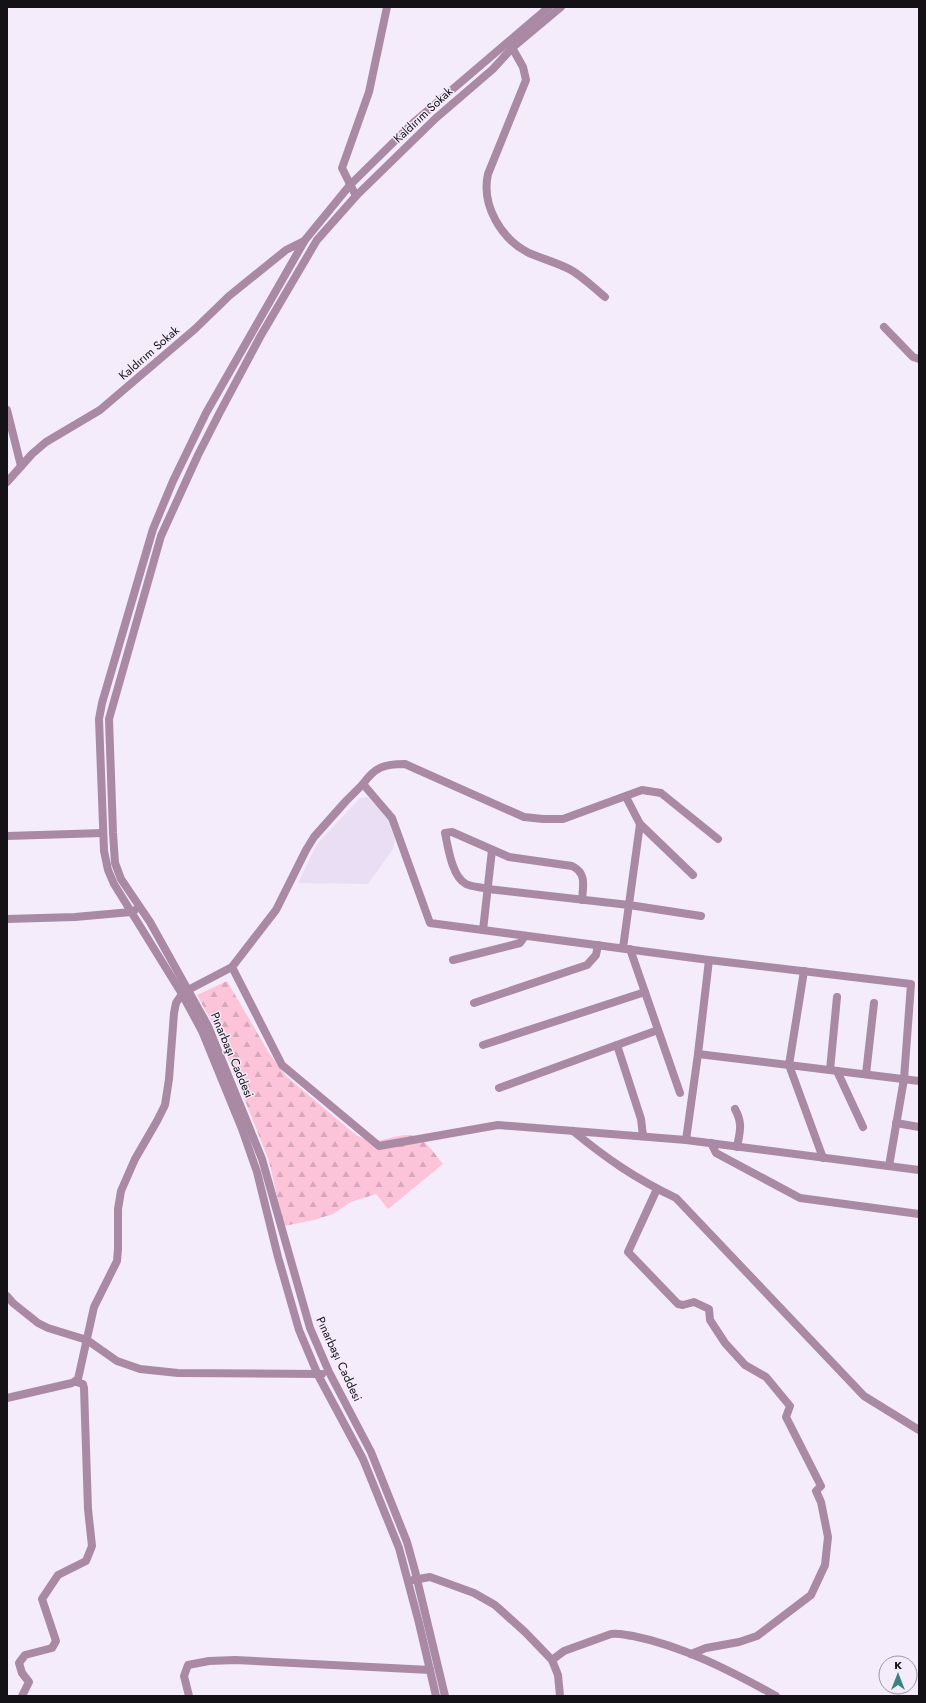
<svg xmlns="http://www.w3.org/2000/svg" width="926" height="1703" viewBox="0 0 926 1703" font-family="Jost,sans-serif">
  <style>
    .built { fill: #eadef4 }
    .forest { fill: url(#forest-firs) }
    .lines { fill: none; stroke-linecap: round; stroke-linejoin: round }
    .minor { stroke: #aa89a4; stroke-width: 8 }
    .labels { text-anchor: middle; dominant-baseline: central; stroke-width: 3; stroke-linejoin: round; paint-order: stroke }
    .street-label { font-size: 12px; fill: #141217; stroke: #f4ecfb }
  </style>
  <defs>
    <pattern id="forest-firs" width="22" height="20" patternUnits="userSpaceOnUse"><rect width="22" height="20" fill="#fdc4d9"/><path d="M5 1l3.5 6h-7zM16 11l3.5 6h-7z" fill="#d8a7ba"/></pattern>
  </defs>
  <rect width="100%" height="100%" fill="#f4ecfb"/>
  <path class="built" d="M 367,797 L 388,817 L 395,840 L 393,849 L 368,884 L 298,883 L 317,844 L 360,798 Z"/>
  <path class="forest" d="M 227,981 L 269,1053 L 287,1077 L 356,1135 C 361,1137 367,1140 373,1141 C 389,1141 404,1130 419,1138 C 429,1144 436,1156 443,1164 L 388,1209 L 376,1194 L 351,1202 L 333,1214 L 314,1220 L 284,1226 L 269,1161 L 233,1070 L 212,1022 L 197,995 Z"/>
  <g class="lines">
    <g class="minor">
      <path d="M 510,44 L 523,67 L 526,80 L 488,174 C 481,205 501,239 529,253 C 543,259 558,263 571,270 C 583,277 594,288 605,297"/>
      <path d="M 356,196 L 342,168 L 369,92 L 387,7"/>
      <path d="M 884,327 L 913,357 L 919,359"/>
      <path d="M 7,410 L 21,466"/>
      <path d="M 7,482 L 32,454 L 46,442 L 100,410 L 195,329 L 229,296 L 286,250 L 304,241"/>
      <path d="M 640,824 L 693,875"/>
      <path d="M 7,836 L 103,833"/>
      <path d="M 718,839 L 661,793 L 642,790 L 563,819 L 543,819 L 524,817 L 405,764 C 384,764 375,767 363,784 L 392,818 L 430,923 L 709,960 L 698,1054 L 919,1081"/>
      <path d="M 582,900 C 583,886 587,873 572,866 L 509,857 L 452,832 L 445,833 C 448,847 452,877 466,884 C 472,887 481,887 488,889 L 629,905 L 701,916"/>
      <path d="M 7,919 L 75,917 L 131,912 L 135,910"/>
      <path d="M 483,930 L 492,850"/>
      <path d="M 623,948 L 640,824 L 626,797"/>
      <path d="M 630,949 L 680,1093"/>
      <path d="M 453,960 L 520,943 L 525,936"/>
      <path d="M 709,960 L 911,984 L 904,1079 L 889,1166"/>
      <path d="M 232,967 L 282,1065 L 379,1146 L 498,1125 L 686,1140 L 919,1170"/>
      <path d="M 804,971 L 789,1065 L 823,1158"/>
      <path d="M 474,1003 L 587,965 L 596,955 L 598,945"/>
      <path d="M 483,1045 L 645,992"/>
      <path d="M 617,1045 L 641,1119 L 643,1136"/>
      <path d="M 830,1070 L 837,997"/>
      <path d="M 837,1071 L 863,1127"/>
      <path d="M 866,1074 L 874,1003"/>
      <path d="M 499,1088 L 658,1030"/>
      <path d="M 735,1109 C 743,1124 740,1131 737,1147"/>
      <path d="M 896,1123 L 919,1127"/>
      <path d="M 573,1131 C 607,1159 636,1179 676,1198 L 864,1396 L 919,1430"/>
      <path d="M 686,1140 L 698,1054"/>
      <path d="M 711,1143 L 716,1153 L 800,1198 L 919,1214"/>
      <path d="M 657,1189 L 628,1252 L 678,1304 L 683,1305 L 694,1302 L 709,1309 L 710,1320 L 725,1343 L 745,1365 L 766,1377 L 790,1406 L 786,1417 L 821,1486 L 816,1491 L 821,1502 L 828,1537 L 825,1565 L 811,1595 L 757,1636 L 739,1642 L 706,1648 L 691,1654"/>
      <path d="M 7,1296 L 13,1303 L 38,1323 L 48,1328 L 87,1340 L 117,1361 L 140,1369 L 178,1373 L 322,1374"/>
      <path d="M 7,1398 L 72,1383 L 78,1379 L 94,1307 L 117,1261 L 118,1249 L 118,1209 L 121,1191 L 135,1159 L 157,1121 L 165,1105 L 169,1079 L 174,1013 L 176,1003 L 182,994 L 188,990 L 232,967 L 276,910 L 306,850 L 314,837 L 346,801 L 363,784"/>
      <path d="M 413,1580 L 430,1577 L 474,1593 L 495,1605 L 525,1632 L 552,1660 L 558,1675 L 560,1696"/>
      <path d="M 552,1660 L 564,1651 L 611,1634 C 619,1633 625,1635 633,1636 C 683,1646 731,1671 776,1696"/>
      <path d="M 22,1696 L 29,1682 L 22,1673 L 19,1663 L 25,1655 L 52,1648 L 56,1641 L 42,1599 L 58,1575 L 86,1561 L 92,1546 L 88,1509 L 84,1388 L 83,1384 L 76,1382"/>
      <path d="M 189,1696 L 184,1676 L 188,1665 L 209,1661 L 235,1660 L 430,1670"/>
      <path d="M 436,1696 L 419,1623 L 399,1548 L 363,1459 L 318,1375 L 299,1330 L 278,1257 L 257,1172 L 242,1129 L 202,1031 L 182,994 L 114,884 L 108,870 L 104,851 L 99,719 L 102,703 L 153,529 L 173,481 L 206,413 L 305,240 L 350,185 L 413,123 L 549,7"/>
      <path d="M 445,1696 L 415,1571 L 407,1542 L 371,1452 L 329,1372 L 310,1328 L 262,1159 L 208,1026 L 150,922 L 121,879 L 115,863 L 113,833 L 109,719 L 161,536 L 198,455 L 220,412 L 260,337 L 317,240 L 356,196 L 436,118 L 493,69 L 512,48 L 561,7"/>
    </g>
  </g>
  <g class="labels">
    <g class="street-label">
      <text transform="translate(423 115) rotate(-43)">Kaldırım Sokak</text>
      <text transform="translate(149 353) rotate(-41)">Kaldırım Sokak</text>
      <text transform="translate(232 1055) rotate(67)">Pınarbaşı Caddesi</text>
      <text transform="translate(339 1359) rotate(65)">Pınarbaşı Caddesi</text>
    </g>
  </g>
  <rect width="926" height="1703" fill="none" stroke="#141217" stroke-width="16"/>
  <g transform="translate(898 1675)"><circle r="19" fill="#f4ecfb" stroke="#9a95a0"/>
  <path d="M0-3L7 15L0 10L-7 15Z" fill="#3b8382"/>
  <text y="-6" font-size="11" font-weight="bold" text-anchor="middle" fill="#141217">K</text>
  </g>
</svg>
